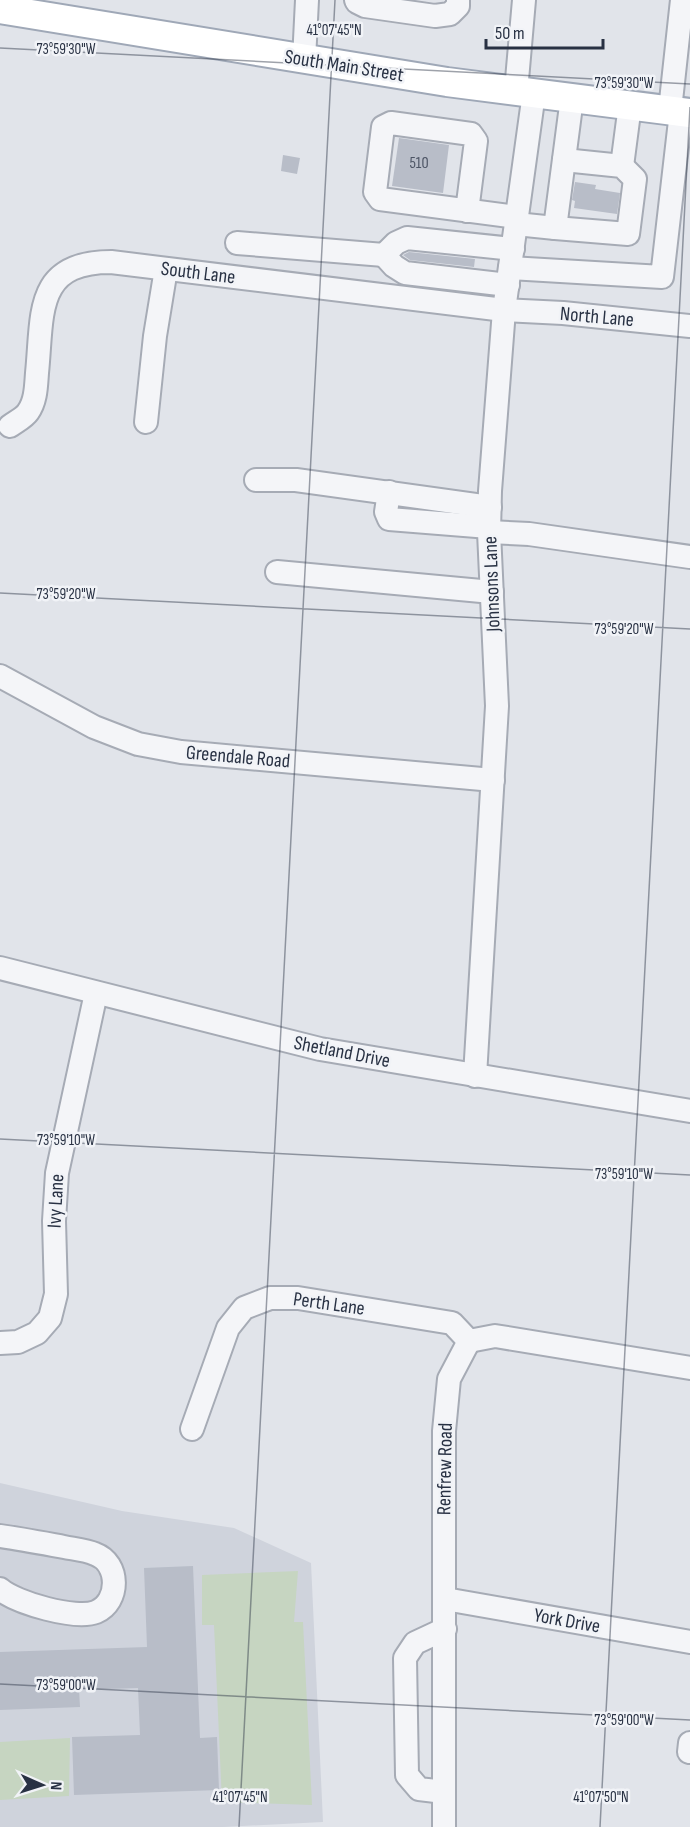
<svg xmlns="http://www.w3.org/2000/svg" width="690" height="1827" viewBox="0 0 690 1827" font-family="'Sofia Sans Condensed',sans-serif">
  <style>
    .built { fill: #cfd3dc }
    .green { fill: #c6d5c1 }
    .building { fill: #b8bdc8 }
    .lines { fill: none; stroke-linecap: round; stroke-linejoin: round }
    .minor-casing { stroke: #a6abb5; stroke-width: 26 }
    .major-casing { stroke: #9fa8b7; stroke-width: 32 }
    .minor { stroke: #f4f5f8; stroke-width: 22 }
    .major { stroke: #fff; stroke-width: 28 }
    .ticks { fill: none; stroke: #283143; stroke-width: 1.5; stroke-opacity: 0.45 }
    .labels { text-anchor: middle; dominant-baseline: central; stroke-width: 5; stroke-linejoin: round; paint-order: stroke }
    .number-label { font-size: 16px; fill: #4c5464 }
    .street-label { font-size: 20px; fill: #283143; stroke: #f1f3f7 }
    .ticks-label { font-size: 15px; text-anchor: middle; fill: #283143; stroke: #f1f3f7; stroke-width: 5; stroke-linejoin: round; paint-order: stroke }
  </style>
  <rect width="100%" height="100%" fill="#e1e4ea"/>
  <path class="built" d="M 0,1483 L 122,1511 L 234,1528 L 311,1563 L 323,1822 L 223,1827 L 0,1827 Z"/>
  <g class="green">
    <path d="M 298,1571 L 294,1622 L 303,1622 L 312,1805 L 222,1802 L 214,1625 L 202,1625 L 202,1575 Z"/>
    <path d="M 70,1738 L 69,1796 L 0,1800 L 0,1742 Z"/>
  </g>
  <g class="building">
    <path d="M 399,138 L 449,145 L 443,193 L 392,186 Z"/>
    <path d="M 283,155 L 300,158 L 297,174 L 281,171 Z"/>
    <path d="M 575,182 L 596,185 L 595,189 L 620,193 L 617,214 L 574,208 L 575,201 L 572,200 Z"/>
    <path d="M 409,252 L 475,259 L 474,267 L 410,260 L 403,255 Z"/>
    <path d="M 193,1566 L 200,1738 L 217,1737 L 219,1790 L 74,1795 L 72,1737 L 140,1735 L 138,1688 L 79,1690 L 80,1707 L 0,1710 L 0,1652 L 147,1647 L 144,1568 Z"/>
  </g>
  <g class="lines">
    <g class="minor-casing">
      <g id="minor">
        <path d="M 356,0 L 357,2 L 365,6 L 435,16 L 450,14 L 458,6 L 458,0"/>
        <path d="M 304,60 L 307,0"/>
        <path d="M 516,91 L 524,0"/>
        <path d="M 670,110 L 682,0"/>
        <path d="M 622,166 L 630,105"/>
        <path d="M 467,211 L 476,141 L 471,134 L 391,123 L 383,127 L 375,192 L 380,199 L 517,217"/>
        <path d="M 516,224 L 555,228 L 572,98"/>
        <path d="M 555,228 L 628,234 L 635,179 L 622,166 L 564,160"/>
        <path d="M 237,243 L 384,255"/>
        <path d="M 510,268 L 662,277 L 681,112"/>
        <path d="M 508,285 L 405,273 L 394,266 L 384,255 L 396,243 L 407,238 L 513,249"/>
        <path d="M 146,422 L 155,336 L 166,269"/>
        <path d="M 10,426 C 15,422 24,418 28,412 C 36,401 36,386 37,373 C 43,314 34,262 111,262 L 504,310 L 563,313 L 690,326"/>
        <path d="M 256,480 L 296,480 L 490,507"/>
        <path d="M 389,492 L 386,512 L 389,519 L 489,527"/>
        <path d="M 489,532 L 529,534 L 690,557"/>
        <path d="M 277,572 L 492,592"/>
        <path d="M 0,676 L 94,727 L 138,744 L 181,752 L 493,780"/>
        <path d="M 0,968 L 320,1049 L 690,1111"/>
        <path d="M 475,1076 L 497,706 L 489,532 L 490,491 L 504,310 L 534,93"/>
        <path d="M 469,1341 L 495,1336 L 690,1368"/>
        <path d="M 0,1343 L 18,1342 L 37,1333 L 50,1318 L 56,1294 L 54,1221 L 57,1173 L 96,993"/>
        <path d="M 192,1429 L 228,1328 L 244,1308 L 270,1298 L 298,1298 L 452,1323 L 469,1341"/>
        <path d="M 0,1536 C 21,1539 42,1543 64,1547 C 74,1549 86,1550 95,1554 C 120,1563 120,1602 96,1612 C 76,1620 16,1603 0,1589"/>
        <path d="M 445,1599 L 690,1642"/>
        <path d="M 689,1752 L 690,1743"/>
        <path d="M 444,1792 L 419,1789 L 407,1775 L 405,1658 L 415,1643 L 445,1629"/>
        <path d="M 444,1827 L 444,1431 L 449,1379 L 469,1341"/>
      </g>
    </g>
    <g class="major-casing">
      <path id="major" d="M 0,9 L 447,82 L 690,113"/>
    </g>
    <use href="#minor" class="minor"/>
    <use href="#major" class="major"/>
  </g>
  <path class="ticks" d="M 0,48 L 690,84M 0,593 L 690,629M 0,1139 L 690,1175M 0,1684 L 690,1720M 239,1827 L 335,0M 600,1827 L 690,107"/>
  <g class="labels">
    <g class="number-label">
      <text x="419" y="163">510</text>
    </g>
    <g class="street-label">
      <text transform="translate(344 66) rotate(9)">South Main Street</text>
      <text transform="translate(198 273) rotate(7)">South Lane</text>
      <text transform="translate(597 317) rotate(5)">North Lane</text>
      <text transform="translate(492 584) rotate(-92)">Johnsons Lane</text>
      <text transform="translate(238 757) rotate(5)">Greendale Road</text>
      <text transform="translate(342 1052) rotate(11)">Shetland Drive</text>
      <text transform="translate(56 1201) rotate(-87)">Ivy Lane</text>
      <text transform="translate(329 1304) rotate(8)">Perth Lane</text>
      <text transform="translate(445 1469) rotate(-89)">Renfrew Road</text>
      <text transform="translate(567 1621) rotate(10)">York Drive</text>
    </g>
  </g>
  <g class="ticks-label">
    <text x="334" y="35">41°07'45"N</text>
    <text x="66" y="54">73°59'30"W</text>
    <text x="624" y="88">73°59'30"W</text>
    <text x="66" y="599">73°59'20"W</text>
    <text x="624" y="634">73°59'20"W</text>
    <text x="66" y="1145">73°59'10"W</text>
    <text x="624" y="1179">73°59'10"W</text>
    <text x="66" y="1690">73°59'00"W</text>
    <text x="624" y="1725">73°59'00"W</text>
    <text x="240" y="1802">41°07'45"N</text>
    <text x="601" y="1802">41°07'50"N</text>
  </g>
  <g transform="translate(42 1785) rotate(93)" stroke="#f1f3f7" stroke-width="4.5" paint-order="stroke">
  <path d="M0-4.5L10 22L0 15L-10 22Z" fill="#283143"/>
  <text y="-9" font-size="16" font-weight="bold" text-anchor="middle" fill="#283143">N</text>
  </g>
  <path d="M486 39v9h117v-9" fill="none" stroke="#283143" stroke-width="3"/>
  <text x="495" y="39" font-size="18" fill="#283143" stroke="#f1f3f7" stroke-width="4.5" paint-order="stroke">50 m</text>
</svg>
